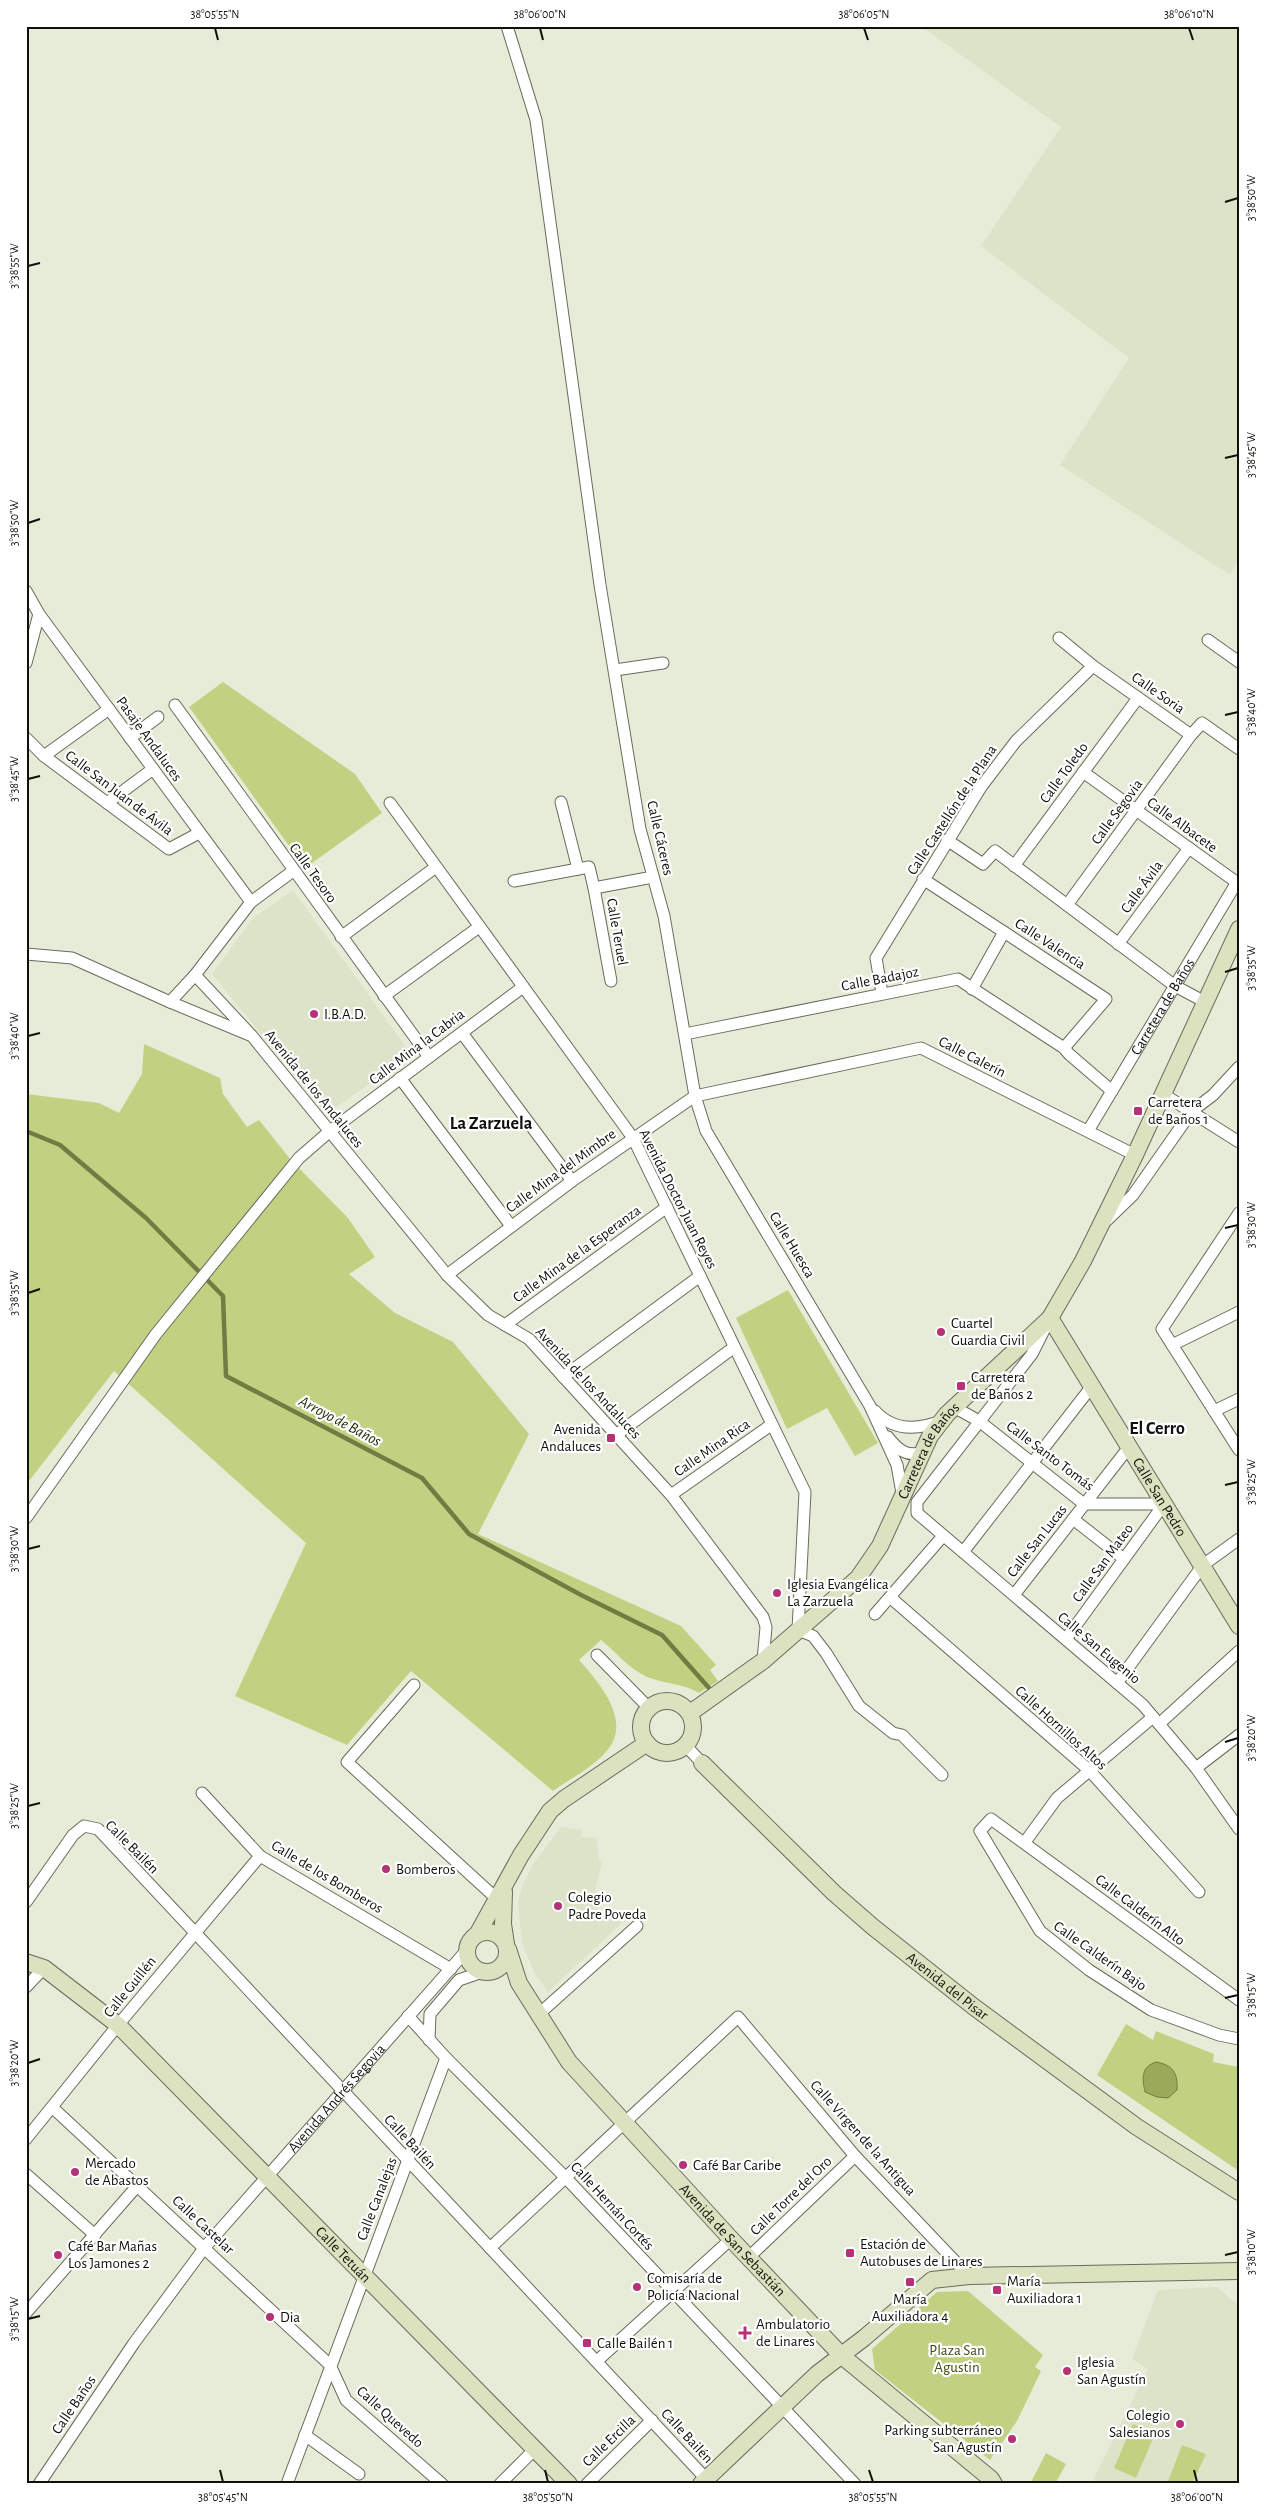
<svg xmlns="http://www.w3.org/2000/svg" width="1265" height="2510" viewBox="0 0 1265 2510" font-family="'Alegreya Sans',sans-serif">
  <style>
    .built { fill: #dce3c8 }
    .green { fill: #c0d281 }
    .water { fill: #99aa5a; stroke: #707c42 }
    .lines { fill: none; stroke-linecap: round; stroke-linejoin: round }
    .stream { stroke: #707c42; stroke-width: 4.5 }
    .street-casing { stroke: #676c5b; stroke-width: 13 }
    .secondary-casing { stroke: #676c5b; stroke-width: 18 }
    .street { stroke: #fff; stroke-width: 11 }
    .secondary { stroke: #dce2c0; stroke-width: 16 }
    .ticks { fill: none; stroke: #0f110a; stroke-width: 2 }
    .poi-dot { fill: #b63175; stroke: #fff; stroke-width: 2 }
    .labels { text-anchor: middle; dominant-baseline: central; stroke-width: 4.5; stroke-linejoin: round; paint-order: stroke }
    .street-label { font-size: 15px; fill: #0f110a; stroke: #fff }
    .poi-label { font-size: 15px; fill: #0f110a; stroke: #fff; text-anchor: start }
    .park-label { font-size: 15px; fill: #424d11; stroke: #fff }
    .water-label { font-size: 16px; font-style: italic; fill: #262d0a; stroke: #fff }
    .quarter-label { font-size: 18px; font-weight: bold; fill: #0f110a; stroke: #fff }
    .neatline { fill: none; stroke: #0f110a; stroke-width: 2 }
    .ticks-label { font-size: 12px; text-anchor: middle; fill: #0f110a }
  </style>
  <rect width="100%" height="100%" fill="#e7ecd9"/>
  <g class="built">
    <path d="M 921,26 L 1239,26 L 1239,560 L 1230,575 L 1060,465 L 1129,358 L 981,246 L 1061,127 Z"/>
    <path d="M 293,890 L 411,1054 L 327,1114 L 212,974 L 253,918 Z"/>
    <path d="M 561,1827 L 582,1830 L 581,1837 L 597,1838 L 599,1860 L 602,1862 L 595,1891 L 602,1896 L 596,1910 L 627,1918 L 548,1992 L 534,1972 L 522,1943 L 518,1902 L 523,1884 L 532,1866 Z"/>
    <path d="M 1217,2287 L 1239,2306 L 1239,2484 L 1100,2484 L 1093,2480 L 1148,2369 L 1132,2359 L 1158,2290 Z"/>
  </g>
  <g class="green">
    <path d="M 223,682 L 355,774 L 382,813 L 305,868 L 189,707 Z"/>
    <path d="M 144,1044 L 220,1078 L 223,1094 L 247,1127 L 259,1120 L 291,1160 L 348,1218 L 375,1257 L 349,1274 L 395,1313 L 453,1342 L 529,1434 L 478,1534 L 681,1626 L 716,1665 L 710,1670 L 718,1681 L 699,1693 C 683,1683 664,1684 647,1677 C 629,1669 616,1652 601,1640 L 579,1660 C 598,1681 631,1719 609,1748 C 596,1766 571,1778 553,1791 L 411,1671 L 347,1745 L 235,1696 L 306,1543 L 114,1371 L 26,1485 L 26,1094 L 99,1103 L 119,1113 L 142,1074 Z"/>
    <path d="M 788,1290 L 878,1443 L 855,1456 L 827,1408 L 787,1429 L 736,1318 Z"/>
    <path d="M 1126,2024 L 1153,2040 L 1156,2031 L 1214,2054 L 1213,2062 L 1239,2067 L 1239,2171 L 1097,2075 Z"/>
    <path d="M 968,2291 L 1043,2355 L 1035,2367 L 1041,2371 L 1017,2421 L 990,2460 L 875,2370 L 872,2349 L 937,2292 Z"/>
    <path d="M 1133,2424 L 1155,2434 L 1136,2478 L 1114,2468 Z"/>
    <path d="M 1182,2445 L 1206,2454 L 1192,2484 L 1167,2484 Z"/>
    <path d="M 1046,2453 L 1066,2464 L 1055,2484 L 1030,2484 Z"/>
  </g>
  <path class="water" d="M 1156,2062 C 1173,2065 1178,2073 1177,2090 L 1168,2098 L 1157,2097 L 1145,2092 C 1142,2078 1141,2067 1156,2062 Z"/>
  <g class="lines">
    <path class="stream" d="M 26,1131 L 60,1145 L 146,1218 L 223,1296 L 226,1376 L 422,1478 L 469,1534 L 581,1595 L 662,1635 L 709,1688"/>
    <g class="street-casing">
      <g id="street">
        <path d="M 507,26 L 536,120 L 600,585 L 640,829 L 664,916 L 695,1096 L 706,1131 L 870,1406 L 897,1465 L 902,1493"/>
        <path d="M 26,591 L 39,614 L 251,902"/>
        <path d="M 1059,638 L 1093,666 L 1191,735 L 1202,723 L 1239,749"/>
        <path d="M 1208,640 L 1239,662"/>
        <path d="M 26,663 L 39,614"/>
        <path d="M 615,670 L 663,663"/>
        <path d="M 175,705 L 429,1057"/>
        <path d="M 26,738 L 44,756 L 169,849 L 199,833"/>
        <path d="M 130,738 L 158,717"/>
        <path d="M 44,756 L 109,709"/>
        <path d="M 1083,772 L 1239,884"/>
        <path d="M 561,802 L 578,869"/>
        <path d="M 107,803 L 153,769"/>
        <path d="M 390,803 L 633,1138 L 805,1492 L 798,1630 L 813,1636 L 826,1653 L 859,1706 L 893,1733 L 902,1735 L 942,1775"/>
        <path d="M 947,840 L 983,864 L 995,851 L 1175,986 L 1205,1002"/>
        <path d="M 1014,866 L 1138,698"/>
        <path d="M 923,879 L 1106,999 L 1064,1048"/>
        <path d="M 514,881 L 589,867 L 594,888"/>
        <path d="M 1067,905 L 1191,735"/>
        <path d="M 341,937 L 436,867"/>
        <path d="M 1118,944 L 1189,848"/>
        <path d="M 26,954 L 72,958 L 170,1002"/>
        <path d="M 195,975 L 251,902 L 293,871"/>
        <path d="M 611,981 L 594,888 L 653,877"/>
        <path d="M 972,989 L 1004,932"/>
        <path d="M 882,993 L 876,958 L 981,787 L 1016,741 L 1093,666"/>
        <path d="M 384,996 L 479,927"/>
        <path d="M 462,1033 L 572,1181"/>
        <path d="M 685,1034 L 958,979 L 1064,1048 L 1069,1054 L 1112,1091"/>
        <path d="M 252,1036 L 170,1002 L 195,975 L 252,1036 L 447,1275 L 488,1315 L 529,1339 L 671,1495 L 763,1617 L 766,1627 L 763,1661"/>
        <path d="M 400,1078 L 511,1226"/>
        <path d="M 1163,1094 L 1239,1142"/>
        <path id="s1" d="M 1088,1131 L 1237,882"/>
        <path d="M 1239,1213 L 1162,1329 L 1239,1450"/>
        <path d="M 1107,1220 L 1133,1195 L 1192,1111 L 1213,1095 L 1239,1067"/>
        <path d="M 447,1275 L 572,1181 L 695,1096 L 921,1048 L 1135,1155"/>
        <path d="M 505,1325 L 667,1207"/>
        <path d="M 1046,1326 L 1032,1354 L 917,1502 L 917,1513 L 1143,1705 L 1196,1768 L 1239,1829"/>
        <path d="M 1172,1345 L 1239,1312"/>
        <path d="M 563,1377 L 700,1276"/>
        <path d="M 954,1407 L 979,1421 L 1084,1504 L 1164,1504"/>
        <path d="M 875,1411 C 894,1432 919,1430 943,1420"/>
        <path d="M 1214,1411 L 1239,1399"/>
        <path d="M 616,1435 L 733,1348"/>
        <path d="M 888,1437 C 897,1449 907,1458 923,1452"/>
        <path d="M 671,1495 L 771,1425"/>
        <path d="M 26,1518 L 156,1334 L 299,1158 L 330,1131 L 523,987"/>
        <path d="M 1073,1519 L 1124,1559"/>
        <path d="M 963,1552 L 1092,1386"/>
        <path d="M 1014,1595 L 1129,1447"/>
        <path d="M 891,1598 L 1089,1770 L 1199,1892"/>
        <path d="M 875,1614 L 943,1536"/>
        <path d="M 1066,1639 L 1164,1504"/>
        <path d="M 597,1655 L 649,1708"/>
        <path d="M 1117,1683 L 1203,1565 L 1239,1539"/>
        <path d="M 414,1685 L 347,1762 L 497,1899"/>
        <path d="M 1159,1724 L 1239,1651"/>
        <path d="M 686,1746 L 702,1763"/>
        <path d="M 1196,1768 L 1239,1735"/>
        <path d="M 202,1793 L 260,1856 L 451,1969"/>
        <path d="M 1025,1842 L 1057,1798 L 1153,1717"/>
        <path d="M 26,1902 L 73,1835 L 84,1826 L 98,1829 L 710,2483"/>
        <path d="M 26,1987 L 44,1968"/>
        <path d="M 1239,2000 L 991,1819 L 980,1831 L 1040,1931 L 1089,1970 L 1151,2010 L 1219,2035 L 1239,2039"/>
        <path d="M 539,2014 L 637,1926"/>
        <path d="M 408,2016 L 446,2058 L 565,2177 L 855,2484"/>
        <path d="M 429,2040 L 430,2014 L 459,1980 L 482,1972"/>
        <path d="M 53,2108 L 330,2365 L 346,2400 L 442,2484"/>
        <path d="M 26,2139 L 118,2025 L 260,1856"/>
        <path d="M 26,2174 L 95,2235"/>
        <path d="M 490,2248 L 738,2017 L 855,2156 L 969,2276"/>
        <path d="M 748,2258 L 855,2156"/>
        <path d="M 26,2313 L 138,2185"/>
        <path d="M 597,2361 L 731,2239"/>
        <path d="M 305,2435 L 359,2474"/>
        <path id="s2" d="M 39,2484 L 134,2343 L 205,2247 L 467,1950"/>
        <path d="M 287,2484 L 446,2058"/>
        <path d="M 500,2484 L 534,2450"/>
        <path d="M 587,2484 L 652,2420"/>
      </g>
    </g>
    <g class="secondary-casing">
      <g id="secondary">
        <path id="s3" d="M 1050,1318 L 1239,1626"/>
        <circle cx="667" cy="1727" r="26"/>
        <path id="s4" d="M 690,1713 L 763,1661 L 858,1578 L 880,1546 L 930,1436 L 947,1414 L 1050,1318 L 1083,1261 L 1135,1155 L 1239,929"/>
        <path id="s5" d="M 702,1763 L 834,1893 L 873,1927 L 974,2007 L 1137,2127 L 1239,2192"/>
        <path d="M 504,1892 L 503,1924 L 506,1944"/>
        <circle cx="487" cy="1952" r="20"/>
        <path d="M 478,1933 L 521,1855 L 550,1811 L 564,1799 L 647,1743"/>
        <path id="s6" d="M 508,1949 L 519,1983 L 569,2062 L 731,2239 L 842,2356 L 991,2479 L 994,2484"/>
        <path id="s7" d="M 26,1962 L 44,1968 L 118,2025 L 569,2484"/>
        <path d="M 701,2484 L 817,2374 L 864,2338 L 932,2280 L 969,2276 L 1239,2271"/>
      </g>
    </g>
    <use href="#street" class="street"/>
    <use href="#secondary" class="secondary"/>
  </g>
  <path class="ticks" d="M 215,28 L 218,40M 540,28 L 543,40M 864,28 L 868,40M 1189,28 L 1193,40M 1225,202 L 1238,198M 28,266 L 40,263M 1225,458 L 1238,455M 28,523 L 40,519M 1225,715 L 1238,712M 28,779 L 40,776M 1225,972 L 1238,968M 28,1036 L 40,1033M 1225,1228 L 1238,1225M 28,1293 L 40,1289M 1225,1485 L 1238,1482M 28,1549 L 40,1546M 1225,1742 L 1238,1738M 28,1806 L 40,1803M 1225,1998 L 1238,1995M 28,2063 L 40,2059M 1225,2255 L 1238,2252M 28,2319 L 40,2316M 220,2470 L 223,2482M 545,2470 L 548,2482M 869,2470 L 873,2482M 1194,2470 L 1197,2482"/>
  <g class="poi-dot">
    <circle cx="314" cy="1014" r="5"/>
    <rect x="1133" y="1106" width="10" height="10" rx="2.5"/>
    <circle cx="941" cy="1332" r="5"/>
    <rect x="956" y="1381" width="10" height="10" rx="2.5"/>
    <rect x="606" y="1433" width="10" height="10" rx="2.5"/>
    <circle cx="777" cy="1593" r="5"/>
    <circle cx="386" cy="1869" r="5"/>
    <circle cx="558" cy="1906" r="5"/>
    <circle cx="683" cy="2165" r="5"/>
    <circle cx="75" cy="2172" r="5"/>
    <rect x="845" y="2248" width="10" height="10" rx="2.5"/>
    <circle cx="58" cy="2255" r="5"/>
    <rect x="905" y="2277" width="10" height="10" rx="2.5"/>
    <circle cx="637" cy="2287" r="5"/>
    <rect x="992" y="2285" width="10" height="10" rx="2.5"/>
    <circle cx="270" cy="2317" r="5"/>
    <path d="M742.5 2325.5h5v5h5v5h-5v5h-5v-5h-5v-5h5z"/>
    <rect x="582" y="2338" width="10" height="10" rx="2.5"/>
    <circle cx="1067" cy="2371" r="5"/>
    <circle cx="1180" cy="2424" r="5"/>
    <circle cx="1012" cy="2439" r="5"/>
  </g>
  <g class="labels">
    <g class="street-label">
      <text transform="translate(1158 693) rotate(35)">Calle Soria</text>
      <text transform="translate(149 739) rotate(54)">Pasaje Andaluces</text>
      <text transform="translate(1064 773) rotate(-54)">Calle Toledo</text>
      <text transform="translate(119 793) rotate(37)">Calle San Juan de Ávila</text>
      <text transform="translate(952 810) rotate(-57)">Calle Castellón de la Plana</text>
      <text transform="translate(1117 812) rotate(-54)">Calle Segovia</text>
      <text transform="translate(1182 825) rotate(36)">Calle Albacete</text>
      <text transform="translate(660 838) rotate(77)">Calle Cáceres</text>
      <text transform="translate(313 873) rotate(54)">Calle Tesoro</text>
      <text transform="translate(1142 887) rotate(-54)">Calle Ávila</text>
      <text transform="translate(617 932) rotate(80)">Calle Teruel</text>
      <text transform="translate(1050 944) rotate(33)">Calle Valencia</text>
      <text transform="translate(880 979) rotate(-11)">Calle Badajoz</text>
      <text stroke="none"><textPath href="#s1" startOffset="145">Carretera de Baños</textPath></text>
      <text transform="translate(417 1047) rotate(-37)">Calle Mina la Cabria</text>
      <text transform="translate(972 1057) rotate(27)">Calle Calerín</text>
      <text transform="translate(314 1089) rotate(51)">Avenida de los Andaluces</text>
      <text transform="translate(561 1171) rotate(-36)">Calle Mina del Mimbre</text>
      <text transform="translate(678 1199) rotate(63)">Avenida Doctor Juan Reyes</text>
      <text transform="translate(792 1245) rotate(59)">Calle Huesca</text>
      <text transform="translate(577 1254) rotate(-36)">Calle Mina de la Esperanza</text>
      <text transform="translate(588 1383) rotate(47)">Avenida de los Andaluces</text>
      <text transform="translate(712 1448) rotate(-35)">Calle Mina Rica</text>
      <text stroke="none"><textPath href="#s4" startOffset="362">Carretera de Baños</textPath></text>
      <text transform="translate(1050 1456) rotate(37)">Calle Santo Tomás</text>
      <text stroke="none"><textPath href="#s3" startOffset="210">Calle San Pedro</textPath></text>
      <text transform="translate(1037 1541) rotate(-52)">Calle San Lucas</text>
      <text transform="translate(1103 1563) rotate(-54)">Calle San Mateo</text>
      <text transform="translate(1099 1648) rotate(40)">Calle San Eugenio</text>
      <text transform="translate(1061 1728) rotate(42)">Calle Hornillos Altos</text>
      <text transform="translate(132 1847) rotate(45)">Calle Bailén</text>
      <text transform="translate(327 1877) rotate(31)">Calle de los Bomberos</text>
      <text transform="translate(1140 1910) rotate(37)">Calle Calderín Alto</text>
      <text transform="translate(1100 1956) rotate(35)">Calle Calderín Bajo</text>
      <text stroke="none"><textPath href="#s5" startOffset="332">Avenida del Pisar</textPath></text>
      <text transform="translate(130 1987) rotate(-51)">Calle Guillén</text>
      <text stroke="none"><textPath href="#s2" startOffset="488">Avenida Andrés Segovia</textPath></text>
      <text transform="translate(863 2138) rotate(48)">Calle Virgen de la Antigua</text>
      <text transform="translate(410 2142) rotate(47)">Calle Bailén</text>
      <text transform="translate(791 2196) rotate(-44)">Calle Torre del Oro</text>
      <text transform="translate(377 2199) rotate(-69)">Calle Canalejas</text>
      <text transform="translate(612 2206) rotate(47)">Calle Hernán Cortés</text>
      <text transform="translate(203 2225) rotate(43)">Calle Castelar</text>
      <text stroke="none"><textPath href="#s6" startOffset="371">Avenida de San Sebastián</textPath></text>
      <text stroke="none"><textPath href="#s7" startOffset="434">Calle Tetuán</textPath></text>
      <text transform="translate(74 2405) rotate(-56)">Calle Baños</text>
      <text transform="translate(390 2417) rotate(42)">Calle Quevedo</text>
      <text transform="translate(687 2436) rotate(47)">Calle Bailén</text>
      <text transform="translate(609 2441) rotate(-44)">Calle Ercilla</text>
    </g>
    <g class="poi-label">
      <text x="324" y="1014">I.B.A.D.</text>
      <text x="1148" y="1102">Carretera<tspan x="1148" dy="17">de Baños 1</tspan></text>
      <text x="951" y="1323">Cuartel<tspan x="951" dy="17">Guardia Civil</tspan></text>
      <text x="971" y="1377">Carretera<tspan x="971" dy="17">de Baños 2</tspan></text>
      <text x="601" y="1429" text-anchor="end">Avenida<tspan x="601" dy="17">Andaluces</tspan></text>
      <text x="787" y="1584">Iglesia Evangélica<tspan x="787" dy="17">La Zarzuela</tspan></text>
      <text x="396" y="1869">Bomberos</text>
      <text x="568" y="1897">Colegio<tspan x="568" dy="17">Padre Poveda</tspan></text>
      <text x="85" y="2163">Mercado<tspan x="85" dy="17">de Abastos</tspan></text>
      <text x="693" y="2165">Café Bar Caribe</text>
      <text x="860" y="2244">Estación de<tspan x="860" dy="17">Autobuses de Linares</tspan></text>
      <text x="68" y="2246">Café Bar Mañas<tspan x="68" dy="17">Los Jamones 2</tspan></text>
      <text x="647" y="2278">Comisaría de<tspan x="647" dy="17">Policía Nacional</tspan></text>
      <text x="1007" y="2281">María<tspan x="1007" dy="17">Auxiliadora 1</tspan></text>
      <text x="910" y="2299" text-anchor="middle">María<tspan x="910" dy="17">Auxiliadora 4</tspan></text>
      <text x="280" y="2317">Dia</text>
      <text x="756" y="2324">Ambulatorio<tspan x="756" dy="17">de Linares</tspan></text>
      <text x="597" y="2343">Calle Bailén 1</text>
      <text x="1077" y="2362">Iglesia<tspan x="1077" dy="17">San Agustín</tspan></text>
      <text x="1170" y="2415" text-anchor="end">Colegio<tspan x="1170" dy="17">Salesianos</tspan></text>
      <text x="1002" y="2430" text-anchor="end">Parking subterráneo<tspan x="1002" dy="17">San Agustín</tspan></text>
    </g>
    <g class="park-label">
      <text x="957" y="2350">Plaza San<tspan x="957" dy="17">Agustin</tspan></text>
    </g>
    <g class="water-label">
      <text transform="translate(340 1421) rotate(28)">Arroyo de Baños</text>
    </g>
    <g class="quarter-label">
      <text x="491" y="1124">La Zarzuela</text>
      <text x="1157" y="1429">El Cerro</text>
    </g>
  </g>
  <rect width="1265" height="2510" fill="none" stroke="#ffffff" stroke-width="55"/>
  <rect x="28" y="28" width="1210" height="2454" class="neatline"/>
  <g class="ticks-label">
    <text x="215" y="18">38°05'55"N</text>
    <text x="540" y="18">38°06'00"N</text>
    <text x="864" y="18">38°06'05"N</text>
    <text x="1189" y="18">38°06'10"N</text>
    <text transform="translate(1251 198) rotate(-90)" y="4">3°38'50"W</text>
    <text transform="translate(14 266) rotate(-90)" y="4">3°38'55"W</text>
    <text transform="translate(1251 455) rotate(-90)" y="4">3°38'45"W</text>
    <text transform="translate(14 523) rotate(-90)" y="4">3°38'50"W</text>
    <text transform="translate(1251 712) rotate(-90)" y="4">3°38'40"W</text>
    <text transform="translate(14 779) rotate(-90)" y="4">3°38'45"W</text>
    <text transform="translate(1251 968) rotate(-90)" y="4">3°38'35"W</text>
    <text transform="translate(14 1036) rotate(-90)" y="4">3°38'40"W</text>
    <text transform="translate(1251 1225) rotate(-90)" y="4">3°38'30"W</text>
    <text transform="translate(14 1293) rotate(-90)" y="4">3°38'35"W</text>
    <text transform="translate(1251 1482) rotate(-90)" y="4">3°38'25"W</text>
    <text transform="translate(14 1549) rotate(-90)" y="4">3°38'30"W</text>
    <text transform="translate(1251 1738) rotate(-90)" y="4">3°38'20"W</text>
    <text transform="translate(14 1806) rotate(-90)" y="4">3°38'25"W</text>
    <text transform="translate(1251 1995) rotate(-90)" y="4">3°38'15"W</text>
    <text transform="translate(14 2063) rotate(-90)" y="4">3°38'20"W</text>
    <text transform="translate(1251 2252) rotate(-90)" y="4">3°38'10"W</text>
    <text transform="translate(14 2319) rotate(-90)" y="4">3°38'15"W</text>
    <text x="223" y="2501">38°05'45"N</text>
    <text x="548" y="2501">38°05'50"N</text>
    <text x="873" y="2501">38°05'55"N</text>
    <text x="1197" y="2501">38°06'00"N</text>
  </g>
</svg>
